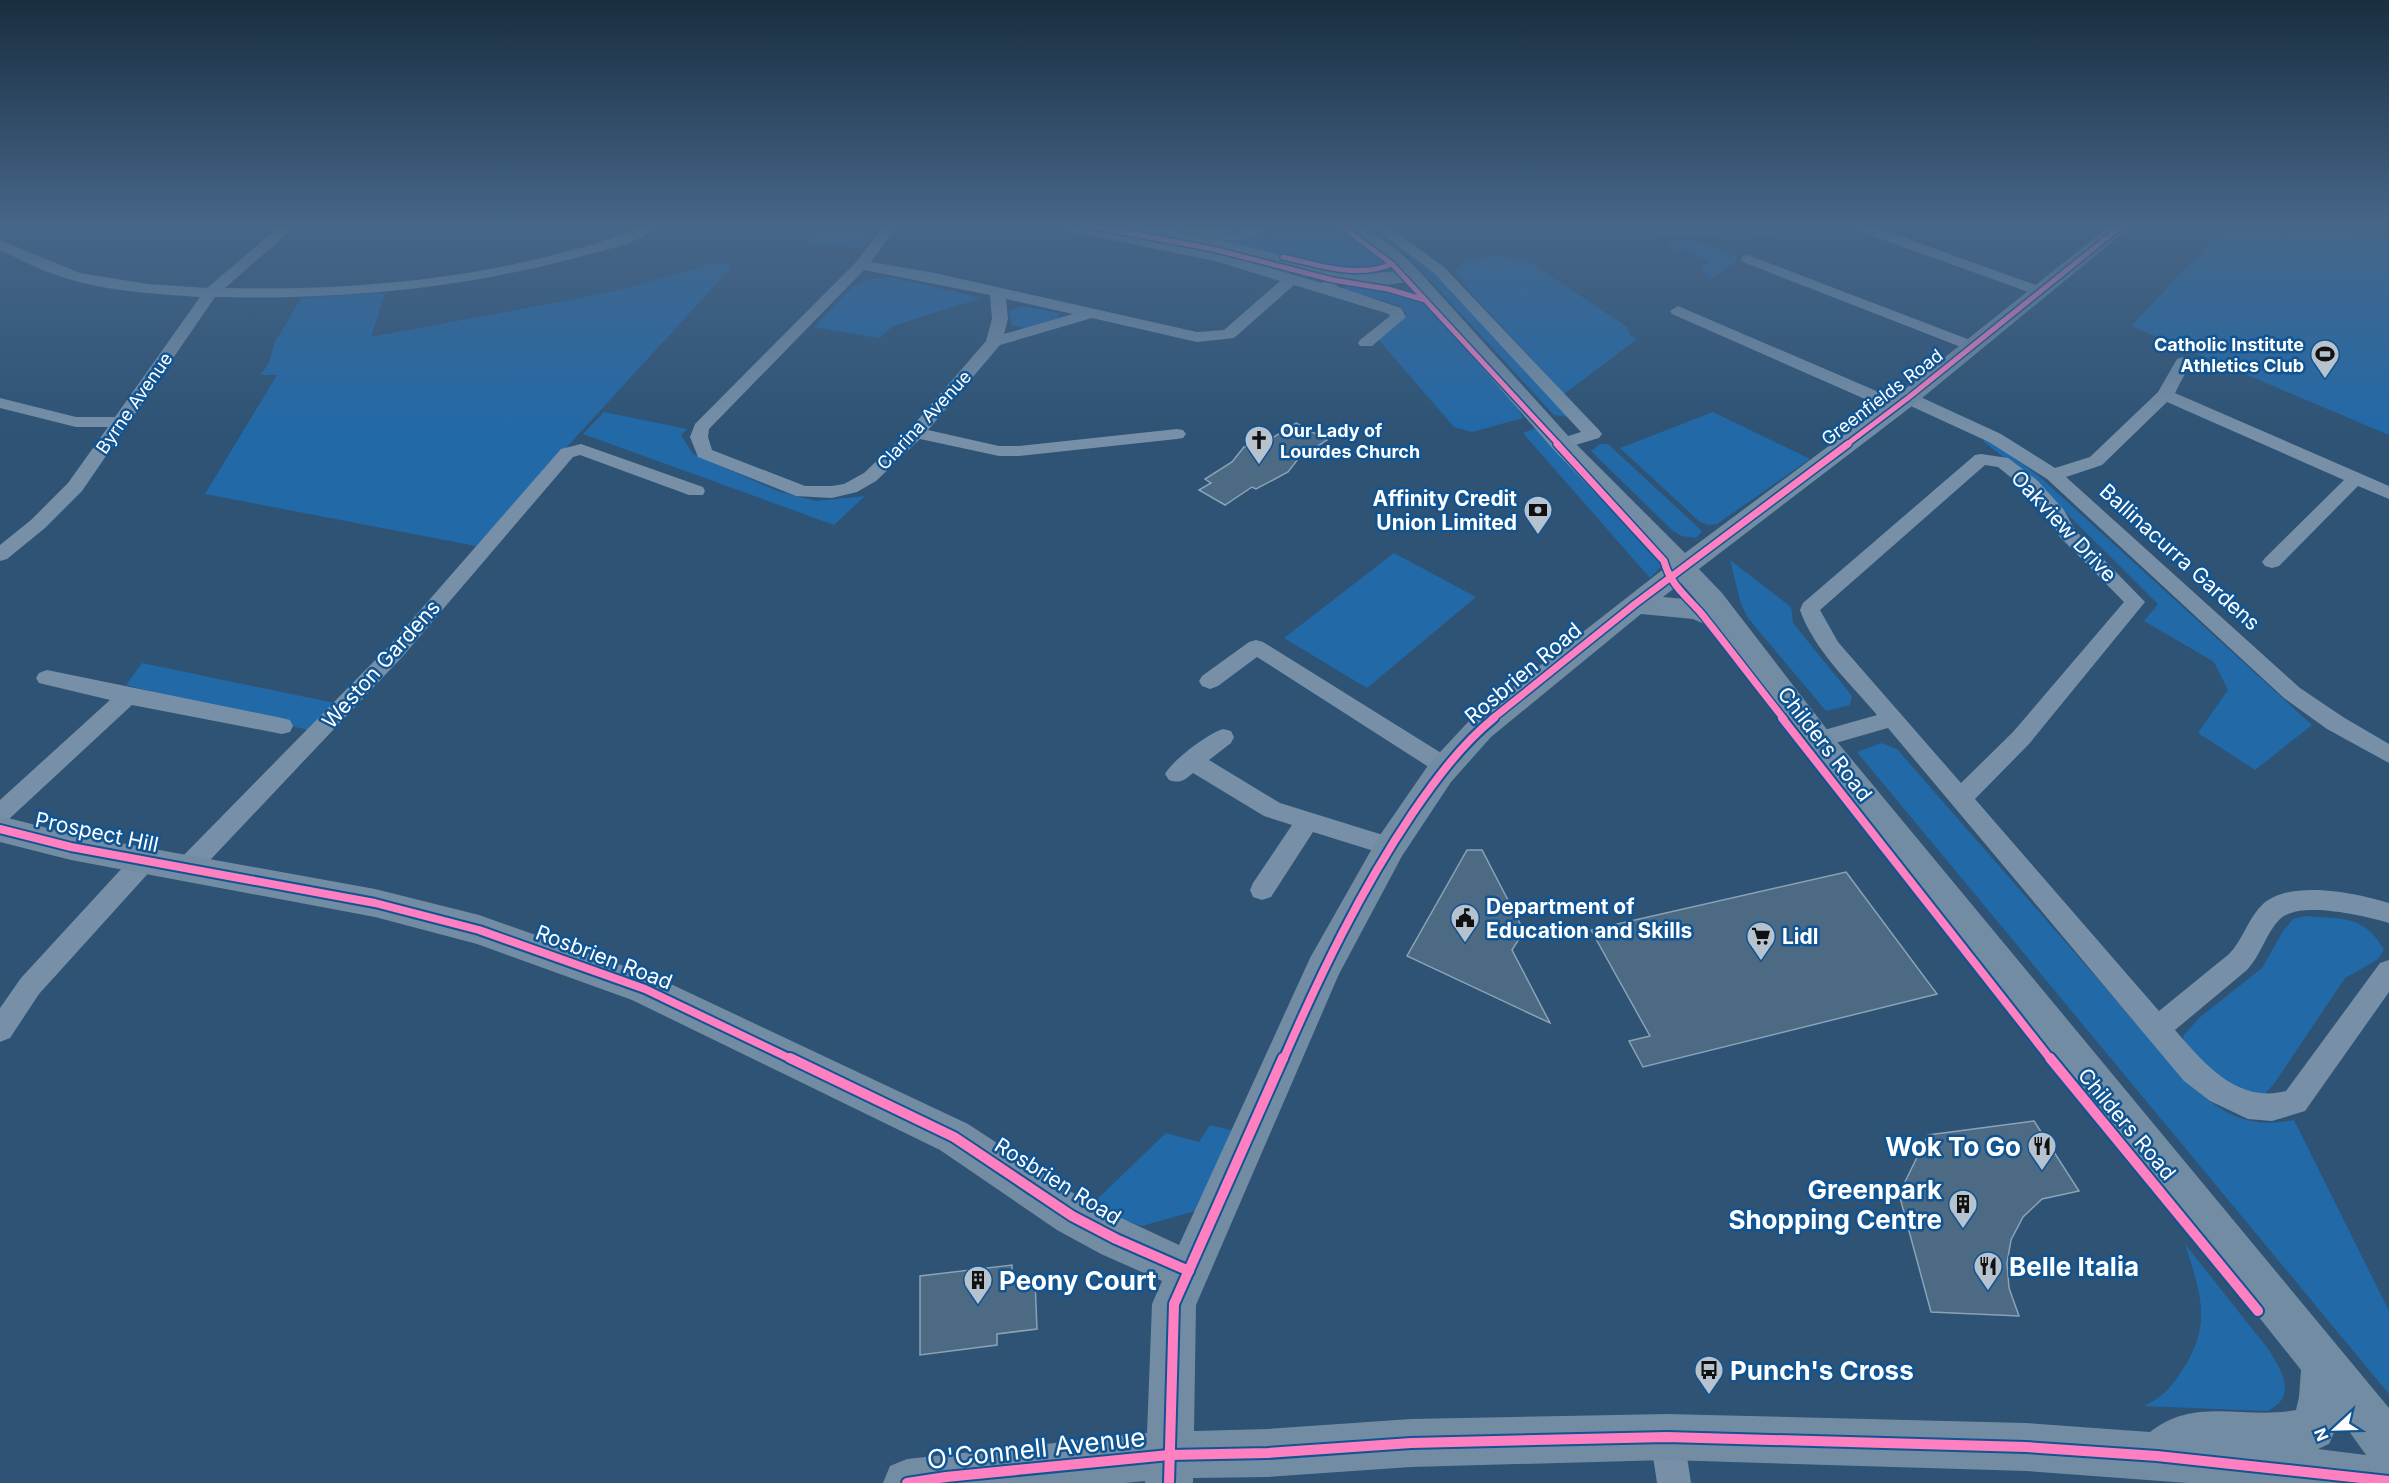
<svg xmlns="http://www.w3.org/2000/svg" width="2389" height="1483" viewBox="0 0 2389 1483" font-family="Inter,sans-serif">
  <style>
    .green { fill: #2269a8 }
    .building { fill: #4c6a84; stroke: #8ba2b6; stroke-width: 1.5 }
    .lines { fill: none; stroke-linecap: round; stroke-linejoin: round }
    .street { fill: #7790a8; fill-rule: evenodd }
    .secondary { fill: #728ca4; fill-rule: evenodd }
    .cycleway-far3-casing { stroke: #115492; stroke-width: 8 }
    .cycleway-far2-casing { stroke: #115492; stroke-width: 10 }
    .cycleway-far1-casing { stroke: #115492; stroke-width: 12 }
    .cycleway-casing { stroke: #115492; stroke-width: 14 }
    .cycleway-far3 { stroke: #ff80c0; stroke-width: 5 }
    .cycleway-far2 { stroke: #ff80c0; stroke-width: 7 }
    .cycleway-far1 { stroke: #ff80c0; stroke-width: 8 }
    .cycleway { stroke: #ff80c0; stroke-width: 10 }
    .labels { text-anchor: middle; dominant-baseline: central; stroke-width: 5; stroke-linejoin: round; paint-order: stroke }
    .far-poi-label { font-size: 18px; font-weight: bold; fill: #fff; stroke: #115492; text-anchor: end }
    .far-street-label { font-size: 18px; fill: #fff; stroke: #115492 }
    .poi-label { font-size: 21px; font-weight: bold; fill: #fff; stroke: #115492; text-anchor: start }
    .street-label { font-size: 21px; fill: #fff; stroke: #115492 }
    .near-poi-label { font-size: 26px; font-weight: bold; fill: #fff; stroke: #115492; text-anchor: start }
    .near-street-label { font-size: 26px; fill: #fff; stroke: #115492 }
  </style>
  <rect width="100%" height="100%" fill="#2e5375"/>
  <g class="green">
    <path d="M 823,224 L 882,224 L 862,248 L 804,243 Z"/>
    <path d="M 1142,224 C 1178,224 1246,256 1272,224 L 1335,224 L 1379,255 L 1388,265 C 1377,275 1355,270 1341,269 Z"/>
    <path d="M 1361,224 L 1370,224 L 1432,268 L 1569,417 L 1554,415 L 1406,254 Z"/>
    <path d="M 1642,224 L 1720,224 L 1725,226 L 1714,236 L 1703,232 L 1698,237 L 1662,235 Z"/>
    <path d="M 1725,224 L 1785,224 L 1768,238 Z"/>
    <path d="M 2228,224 L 2335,224 L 2389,243 L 2389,435 L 2131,326 Z"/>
    <path d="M 1114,229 L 1213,249 L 1322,278 L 1323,282 L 1113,232 Z"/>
    <path d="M 1677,240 L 1699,242 L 1736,256 L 1737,260 L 1710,280 L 1701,266 L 1711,263 L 1686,248 L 1676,251 L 1666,244 Z"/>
    <path d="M 1498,256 L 1528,261 L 1627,327 L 1630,335 L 1637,339 L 1564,394 L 1465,286 L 1455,270 L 1468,259 Z"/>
    <path d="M 715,263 L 730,265 L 729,270 L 476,546 L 205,494 L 277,375 L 260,375 L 269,363 L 274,344 L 301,298 L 385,293 L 371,337 L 612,292 Z"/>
    <path d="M 890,277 L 981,298 L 893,326 L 879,338 L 814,327 L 852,287 L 867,279 Z"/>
    <path d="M 1348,283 L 1383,285 L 1418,295 L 1511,397 L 1523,418 L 1472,432 L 1454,427 L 1378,339 L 1407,314 L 1399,305 L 1343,290 Z"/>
    <path d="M 1021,306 L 1059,313 L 1059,318 L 1025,328 L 1012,326 L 1009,311 Z"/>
    <path d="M 604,412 L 687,429 L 681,435 L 693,454 L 780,492 L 816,501 L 865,496 L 834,525 L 583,434 Z"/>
    <path d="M 1713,412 L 1810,459 L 1717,524 L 1709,525 L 1700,522 L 1620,448 Z"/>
    <path d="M 1538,427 L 1649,544 L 1662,566 L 1650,578 L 1523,433 Z"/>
    <path d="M 1986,438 L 2039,476 L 2312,725 L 2255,770 L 2198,733 L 2228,690 L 2214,662 L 2144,621 L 2158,604 L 2037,484 L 1983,441 Z"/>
    <path d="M 1600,444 L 1608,444 L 1702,531 L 1696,538 L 1682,536 L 1673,531 L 1591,451 Z"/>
    <path d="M 1394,553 L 1476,597 L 1367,688 L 1284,638 Z"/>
    <path d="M 1730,560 L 1791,607 L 1793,623 L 1852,696 L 1850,705 L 1826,711 L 1748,618 L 1741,604 Z"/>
    <path d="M 142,663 L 349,706 L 324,734 L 126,685 Z"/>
    <path d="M 1881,743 L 1897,749 L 2191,1086 C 2225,1115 2248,1129 2294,1120 L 2389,1311 L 2389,1394 L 1857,752 Z"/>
    <path d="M 2306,916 C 2342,919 2365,915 2384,950 L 2377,960 L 2345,978 L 2274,1084 L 2265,1094 L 2247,1092 L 2225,1084 L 2187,1053 L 2183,1036 L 2199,1018 L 2262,968 L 2283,931 L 2293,919 Z"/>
    <path d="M 1210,1125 L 1234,1131 L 1195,1211 L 1142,1226 L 1088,1208 L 1166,1133 L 1199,1142 Z"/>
    <path d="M 2185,1244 L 2269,1350 C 2282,1372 2298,1397 2267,1411 L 2144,1406 C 2161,1398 2171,1388 2181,1372 C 2213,1325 2201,1295 2185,1244 Z"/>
  </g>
  <g class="building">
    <path d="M 1296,423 L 1327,440 L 1298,459 L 1288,472 L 1256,489 L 1252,487 L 1225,505 L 1199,490 L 1211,483 L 1205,479 L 1232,462 L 1244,447 L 1266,442 Z"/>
    <path d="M 1467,850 L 1482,850 L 1524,931 L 1512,950 L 1550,1023 L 1407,956 Z"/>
    <path d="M 1846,872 L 1937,994 L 1643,1067 L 1629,1041 L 1650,1036 L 1591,930 Z"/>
    <path d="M 2034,1121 L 2079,1191 L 2042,1199 L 2023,1217 L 2011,1240 L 2007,1263 L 2009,1288 L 2019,1316 L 1931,1312 L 1899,1194 L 1928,1135 Z"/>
    <path d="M 1012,1265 L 1012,1283 L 1035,1280 L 1037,1329 L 997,1334 L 997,1345 L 920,1355 L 920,1276 Z"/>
  </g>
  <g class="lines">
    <g class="street">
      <path d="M 282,224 L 298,224 L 225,288 C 323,290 423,284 519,263 C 547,257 575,250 603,241 C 623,235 637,224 658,224 C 642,244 603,250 579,257 C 460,289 338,300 215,297 L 82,491 L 45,528 L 7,559 L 0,561 L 0,545 L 31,520 L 68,483 L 108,427 L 76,427 L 0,408 L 0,398 L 76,417 L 115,417 L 200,297 C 153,294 103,291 59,276 C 38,269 19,259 0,250 L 0,240 L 80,273 L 148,284 L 207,288 Z"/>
      <path d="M 885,224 L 899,224 L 871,262 L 930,272 L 1197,332 L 1224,330 L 1280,281 L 1215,261 L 1053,228 L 1046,224 L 1074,224 L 1218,253 L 1322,283 L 1334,272 L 1344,272 L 1347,275 L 1336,286 L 1401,308 L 1406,317 L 1372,346 L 1360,346 L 1358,343 L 1360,340 L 1390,316 L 1389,314 L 1294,285 L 1234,338 L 1197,342 L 1092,318 L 1000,345 L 928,430 L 999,446 L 1019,446 L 1177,429 L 1183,430 L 1186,434 L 1183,438 L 1177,439 L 1019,456 L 999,456 L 920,439 L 876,481 L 857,492 L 832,498 L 796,496 L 698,457 L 690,437 L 695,424 L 856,262 ZM 864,270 L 990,295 L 992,319 L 986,341 L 910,429 L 864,473 L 844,484 L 832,486 L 805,486 L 712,450 L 708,437 L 709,429 ZM 1006,299 L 1073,314 L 1004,334 L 1008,319 Z"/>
      <path d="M 1166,224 L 1191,224 L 1233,231 L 1242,230 L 1254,224 L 1270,224 C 1247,254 1198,234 1168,227 Z"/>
      <path d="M 1369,224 L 1385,224 L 1444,267 L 1599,430 L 1602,434 L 1599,438 L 1562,449 L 1556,448 L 1553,444 L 1556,440 L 1581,432 L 1434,273 Z"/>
      <path d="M 1846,224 L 1866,224 L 2044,288 L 2047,291 L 2044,294 L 2034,294 L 1848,227 Z"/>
      <path d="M 1748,255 L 1978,343 L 1980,346 L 1972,351 L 1966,349 L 1743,262 L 1741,259 L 1743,256 Z"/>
      <path d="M 1678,306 L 1902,402 L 1905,406 L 1902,410 L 1890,410 L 1672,314 L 1670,311 Z"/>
      <path d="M 2183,357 L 2191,362 L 2175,393 L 2389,486 L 2389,499 L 2358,486 L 2279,566 L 2272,568 L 2265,566 L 2262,562 L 2265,558 L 2344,480 L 2167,402 L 2102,465 L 2066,477 L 2300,688 L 2343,717 L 2389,744 L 2389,763 L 2327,729 L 2284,698 L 2047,479 L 1989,442 L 1902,402 L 1899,398 L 1902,394 L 1914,394 L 2001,434 L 2055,468 L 2090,457 L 2158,392 L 2177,359 Z"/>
      <path d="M 581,444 L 703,487 L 705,491 L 703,495 L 689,495 L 580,455 L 573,457 L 403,656 L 196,875 L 187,878 L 178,875 L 175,868 L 178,861 L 389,646 L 561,449 Z"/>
      <path d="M 1981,454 L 2008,458 L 2037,480 L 2064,510 L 2075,530 L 2145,602 L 2029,744 L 1975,799 L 2159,1011 L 2229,954 C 2243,940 2248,918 2263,904 C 2291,879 2356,893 2389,903 L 2389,923 C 2365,916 2300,900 2280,919 C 2266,933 2261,955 2247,970 L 2175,1030 C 2204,1063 2237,1104 2286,1091 L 2380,963 L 2389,960 L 2389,992 L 2305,1111 L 2272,1121 L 2248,1119 L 2210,1101 L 2184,1081 L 1888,728 L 1818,748 L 1810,746 L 1807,740 L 1810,734 L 1877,715 C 1850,683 1814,650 1800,610 L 1803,603 L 1975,455 ZM 1985,465 L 1998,467 L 2024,488 L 2049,516 L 2059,536 L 2124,602 L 2013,732 L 1961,783 L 1838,642 L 1820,610 Z"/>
      <path d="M 1256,640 L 1263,642 L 1454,761 L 1457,767 L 1454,773 L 1446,776 L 1438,773 L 1257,657 L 1218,686 L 1210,689 L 1202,686 L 1199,681 L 1202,676 L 1249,642 Z"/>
      <path d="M 47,670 L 282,718 L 290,720 L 293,726 L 290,732 L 282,734 L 132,705 L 8,820 L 0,823 L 0,800 L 110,700 L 39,683 L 36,678 L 39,673 Z"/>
      <path d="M 1223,729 L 1231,731 L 1234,737 L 1231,743 L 1209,760 L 1280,803 L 1399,840 L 1402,847 L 1399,854 L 1390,856 L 1313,832 L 1271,897 L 1262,900 L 1253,897 L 1250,890 L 1253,883 L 1292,825 L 1264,816 L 1193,773 C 1185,780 1180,784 1169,780 L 1165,774 C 1173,760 1207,734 1223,729 Z"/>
      <path d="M 144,851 L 153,854 L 156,861 L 153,868 L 39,994 L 10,1038 L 0,1042 L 0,1008 L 21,978 L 135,854 Z"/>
      <path d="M 1667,1420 L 1679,1425 L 1684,1437 L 1691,1483 L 1657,1483 L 1650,1437 L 1655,1425 Z"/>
    </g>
    <path class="secondary" d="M 1106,224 C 1171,223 1237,245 1300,260 C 1331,267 1365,276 1396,271 L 1384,258 L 1338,224 L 1361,224 L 1398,250 L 1419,271 L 1571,439 L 1685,553 L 1900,393 L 2112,224 L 2134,224 L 1916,403 L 1699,569 L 1722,593 L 1829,732 L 2389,1408 L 2389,1483 L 2188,1483 L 2026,1471 L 1667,1460 L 1411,1467 L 1268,1477 L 1193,1478 L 1193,1483 L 1145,1483 L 1145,1481 L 1125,1483 L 883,1483 L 890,1466 L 907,1459 L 1147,1433 L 1152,1304 L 1162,1281 L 1101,1254 L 1057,1230 L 940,1150 L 632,1000 L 477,944 L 375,917 L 71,860 L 0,842 L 0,816 L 71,834 L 375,889 L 479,915 L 658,978 L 968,1124 L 1087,1202 L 1179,1245 L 1310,958 L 1378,838 L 1429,764 L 1469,721 L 1666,567 L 1553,449 L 1407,282 L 1385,285 L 1339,281 L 1116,230 L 1109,228 ZM 1681,583 L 1696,600 L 1663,597 ZM 1641,614 L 1693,619 L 1720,631 L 1807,748 L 2301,1370 L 2299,1397 L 2296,1410 C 2244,1420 2195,1396 2150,1432 L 2026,1423 L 1667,1414 L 1411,1419 L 1268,1429 L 1194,1431 L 1196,1305 L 1339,974 L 1402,856 L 1451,782 L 1491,737 ZM 2340,1419 L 2341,1420 L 2366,1455 L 2318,1449 L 2329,1444 Z"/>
    <g class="cycleway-far3-casing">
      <g id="cycleway-far3">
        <path d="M 1080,224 L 1213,249 L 1333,280 L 1388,289 L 1425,300"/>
        <path d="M 1339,224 L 1392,264 L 1559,445"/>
        <path d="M 1283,257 C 1318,265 1357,279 1392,264"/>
        <path d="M 1846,445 L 1908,398 L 2124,224"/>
      </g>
    </g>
    <g class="cycleway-far2-casing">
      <g id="cycleway-far2">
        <path d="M 1557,444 L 1664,561 C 1670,584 1686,596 1701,613 C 1729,648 1756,684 1784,719"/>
        <path d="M 1492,719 L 1635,604 L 1848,444"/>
      </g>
    </g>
    <g class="cycleway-far1-casing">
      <g id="cycleway-far1">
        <path d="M 1782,718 L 2051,1060"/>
        <path d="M 0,829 L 71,847 L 375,903 L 479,930 L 645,989 L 793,1060"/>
        <path d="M 1283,1060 C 1320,975 1360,891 1412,814 C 1436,779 1461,745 1494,718"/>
      </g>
    </g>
    <g class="cycleway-casing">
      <g id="cycleway">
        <path d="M 790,1058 L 954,1137 L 1072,1216 L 1116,1239 L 1189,1271"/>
        <path d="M 2050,1058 L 2258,1311"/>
        <path d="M 907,1483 L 946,1477 L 1169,1455 L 1268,1453 L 1411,1443 L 1667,1437 L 2026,1447 L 2157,1456 L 2389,1481"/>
        <path d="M 1169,1483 L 1174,1304 L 1283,1058"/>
      </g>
    </g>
    <use href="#cycleway-far3" class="cycleway-far3"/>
    <use href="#cycleway-far2" class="cycleway-far2"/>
    <use href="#cycleway-far1" class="cycleway-far1"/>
    <use href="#cycleway" class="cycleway"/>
  </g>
  <linearGradient id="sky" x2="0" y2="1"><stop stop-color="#192e40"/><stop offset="0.52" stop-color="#466689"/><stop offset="1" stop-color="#466689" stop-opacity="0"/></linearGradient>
  <rect width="2389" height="432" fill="url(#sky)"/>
  <defs>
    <g id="stadium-pin" transform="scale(1.5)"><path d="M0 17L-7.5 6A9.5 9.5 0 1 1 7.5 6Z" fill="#b6c3cf" stroke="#115492"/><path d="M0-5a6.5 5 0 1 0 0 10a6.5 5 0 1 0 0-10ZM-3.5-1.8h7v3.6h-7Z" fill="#111"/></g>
    <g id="church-pin" transform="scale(1.5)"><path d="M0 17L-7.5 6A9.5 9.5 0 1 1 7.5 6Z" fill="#b6c3cf" stroke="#115492"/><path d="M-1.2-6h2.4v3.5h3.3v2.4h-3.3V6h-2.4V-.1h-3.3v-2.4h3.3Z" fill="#111"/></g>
    <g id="bank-pin" transform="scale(1.5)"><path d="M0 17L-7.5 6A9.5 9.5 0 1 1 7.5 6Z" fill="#b6c3cf" stroke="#115492"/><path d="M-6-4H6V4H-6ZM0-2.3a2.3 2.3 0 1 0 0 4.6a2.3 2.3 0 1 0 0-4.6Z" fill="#111"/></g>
    <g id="civic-pin" transform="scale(1.5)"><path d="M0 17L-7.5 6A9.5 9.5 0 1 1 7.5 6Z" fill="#b6c3cf" stroke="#115492"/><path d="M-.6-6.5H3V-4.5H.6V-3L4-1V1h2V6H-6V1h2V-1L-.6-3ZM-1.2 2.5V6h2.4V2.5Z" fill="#111"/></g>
    <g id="supermarket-pin" transform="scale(1.5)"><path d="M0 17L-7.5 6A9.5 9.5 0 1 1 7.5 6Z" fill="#b6c3cf" stroke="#115492"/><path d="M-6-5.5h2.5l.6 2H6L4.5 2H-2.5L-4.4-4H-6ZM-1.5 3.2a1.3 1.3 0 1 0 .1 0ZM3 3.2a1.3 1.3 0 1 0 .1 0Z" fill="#111"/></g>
    <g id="restaurant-pin" transform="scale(1.5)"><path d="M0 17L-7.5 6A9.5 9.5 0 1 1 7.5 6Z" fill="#b6c3cf" stroke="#115492"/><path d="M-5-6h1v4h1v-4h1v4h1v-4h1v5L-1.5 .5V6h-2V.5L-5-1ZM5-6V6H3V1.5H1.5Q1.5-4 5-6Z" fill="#111"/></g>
    <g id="building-pin" transform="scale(1.5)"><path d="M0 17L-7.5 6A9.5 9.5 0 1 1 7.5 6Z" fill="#b6c3cf" stroke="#115492"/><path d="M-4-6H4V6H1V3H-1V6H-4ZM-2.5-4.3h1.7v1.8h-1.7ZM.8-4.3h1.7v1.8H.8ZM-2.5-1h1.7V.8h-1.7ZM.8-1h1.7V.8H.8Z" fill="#111"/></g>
    <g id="bus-pin" transform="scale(1.5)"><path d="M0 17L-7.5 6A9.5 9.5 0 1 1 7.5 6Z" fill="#b6c3cf" stroke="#115492"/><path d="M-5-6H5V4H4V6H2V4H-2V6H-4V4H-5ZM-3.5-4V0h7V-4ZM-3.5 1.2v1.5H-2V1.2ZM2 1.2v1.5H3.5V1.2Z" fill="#111"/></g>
  </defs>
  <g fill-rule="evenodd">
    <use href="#stadium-pin" x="2325" y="354"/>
    <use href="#church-pin" x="1259" y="440"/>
    <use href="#bank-pin" x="1538" y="510"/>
    <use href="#civic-pin" x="1465" y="918"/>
    <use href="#supermarket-pin" x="1761" y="936"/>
    <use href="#restaurant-pin" x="2042" y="1146"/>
    <use href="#building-pin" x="1963" y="1204"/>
    <use href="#restaurant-pin" x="1988" y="1266"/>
    <use href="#building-pin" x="978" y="1280"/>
    <use href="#bus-pin" x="1709" y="1370"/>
  </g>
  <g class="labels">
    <g class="far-poi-label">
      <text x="2304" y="344">Catholic Institute<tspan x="2304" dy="21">Athletics Club</tspan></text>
      <text x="1280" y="430" text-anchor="start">Our Lady of<tspan x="1280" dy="21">Lourdes Church</tspan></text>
    </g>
    <g class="far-street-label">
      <text transform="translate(1882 397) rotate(-37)">Greenfields Road</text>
      <text transform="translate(134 403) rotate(-55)">Byrne Avenue</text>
      <text transform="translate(924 420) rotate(-47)">Clarina Avenue</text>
    </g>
    <g class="poi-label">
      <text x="1517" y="498" text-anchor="end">Affinity Credit<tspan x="1517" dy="24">Union Limited</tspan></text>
      <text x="1486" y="906">Department of<tspan x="1486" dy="24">Education and Skills</tspan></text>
      <text x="1782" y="936">Lidl</text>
    </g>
    <g class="street-label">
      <text transform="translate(2064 526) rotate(47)">Oakview Drive</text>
      <text transform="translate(2180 557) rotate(42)">Ballinacurra Gardens</text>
      <text transform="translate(381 664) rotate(-48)">Weston Gardens</text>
      <text transform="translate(1523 673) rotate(-40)">Rosbrien Road</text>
      <text transform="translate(1825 744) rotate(52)">Childers Road</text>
      <text transform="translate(97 832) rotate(12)">Prospect Hill</text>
      <text transform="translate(604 957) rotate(21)">Rosbrien Road</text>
      <text transform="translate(2127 1124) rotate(50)">Childers Road</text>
      <text transform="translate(1058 1181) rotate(32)">Rosbrien Road</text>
    </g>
    <g class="near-poi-label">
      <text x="2021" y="1146" text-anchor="end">Wok To Go</text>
      <text x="1942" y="1189" text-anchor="end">Greenpark<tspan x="1942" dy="30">Shopping Centre</tspan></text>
      <text x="2009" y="1266">Belle Italia</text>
      <text x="999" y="1280">Peony Court</text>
      <text x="1730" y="1370">Punch's Cross</text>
    </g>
    <g class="near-street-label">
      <text transform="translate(1036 1448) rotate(-6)">O'Connell Avenue</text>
    </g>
  </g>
  <g transform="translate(2335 1429) rotate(248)" stroke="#115492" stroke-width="4.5" paint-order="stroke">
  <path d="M0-4.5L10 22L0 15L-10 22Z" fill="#ffffff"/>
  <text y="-9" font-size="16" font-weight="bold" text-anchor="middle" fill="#ffffff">N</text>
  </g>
</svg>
